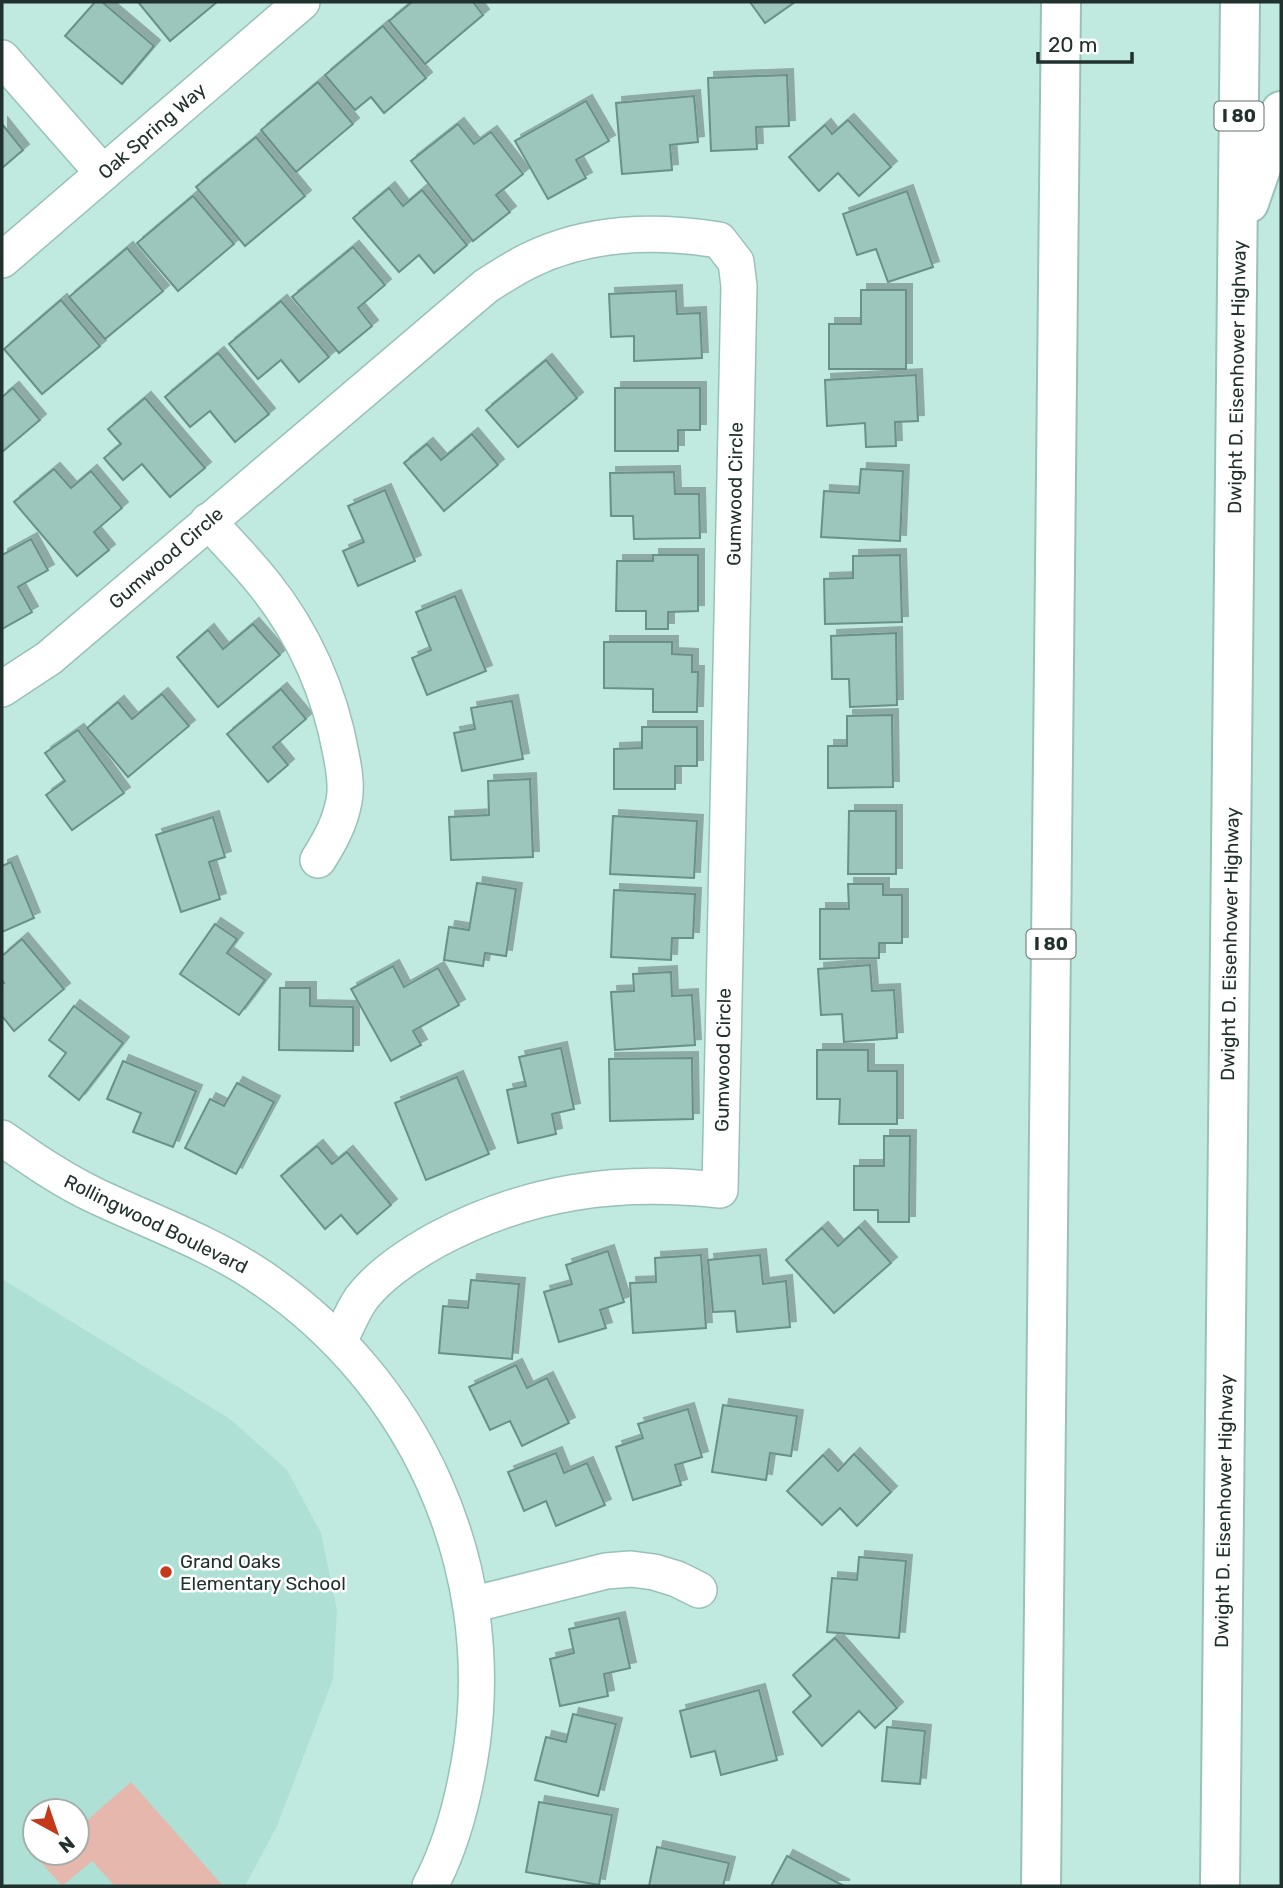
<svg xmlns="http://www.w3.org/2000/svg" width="1283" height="1888" viewBox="0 0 1283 1888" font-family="Rubik,sans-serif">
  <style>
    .built { fill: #aee0d5; fill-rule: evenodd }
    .green { fill: #e6b7ac }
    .building { fill: #9cc5bb; stroke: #6a9188; stroke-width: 2; filter: url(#shadow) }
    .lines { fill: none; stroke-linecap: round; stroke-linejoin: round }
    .minor-casing { stroke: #99c1b8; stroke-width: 38 }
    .highway-casing { stroke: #99c1b8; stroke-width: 42 }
    .minor { stroke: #fff; stroke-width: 35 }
    .highway { stroke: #fff; stroke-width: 38 }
    .poi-dot { fill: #c3391a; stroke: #fff; stroke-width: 2.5 }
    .labels { text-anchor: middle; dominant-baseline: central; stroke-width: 5; stroke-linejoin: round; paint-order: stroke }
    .shield { fill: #fff; stroke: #646f6c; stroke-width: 2 }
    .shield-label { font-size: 18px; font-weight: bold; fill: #21312d }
    .street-label { font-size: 19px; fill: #21312d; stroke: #fff }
    .poi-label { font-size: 19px; fill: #21312d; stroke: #fff; text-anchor: start }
  </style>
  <defs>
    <filter id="shadow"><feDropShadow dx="6" dy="-6" stdDeviation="0" flood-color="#0004"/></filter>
  </defs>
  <rect width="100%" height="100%" fill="#c0e9e0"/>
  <path class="built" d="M 2,1279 L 230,1419 L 287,1470 L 321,1533 L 337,1610 L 333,1679 L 277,1826 L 245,1886 L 2,1886 ZM 35,1811 L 77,1811 L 77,1853 L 35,1853 Z"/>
  <path class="green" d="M 131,1782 L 223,1886 L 115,1886 L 92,1861 L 62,1886 L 40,1861 L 50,1853 L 77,1853 L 77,1829 Z"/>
  <g class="building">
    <path d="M 95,2 L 102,2 L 154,46 L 122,84 L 65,36 Z"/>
    <path d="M 138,2 L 217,2 L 170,41 Z"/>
    <path d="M 412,2 L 473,2 L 483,15 L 425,64 L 389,21 Z"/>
    <path d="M 750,2 L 795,2 L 765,23 Z"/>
    <path d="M 383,26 L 426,78 L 384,113 L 371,97 L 355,110 L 325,75 Z"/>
    <path d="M 787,75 L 789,126 L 756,127 L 757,149 L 711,151 L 708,78 Z"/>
    <path d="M 318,82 L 353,124 L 296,172 L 261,130 Z"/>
    <path d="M 694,96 L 698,142 L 670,145 L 672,170 L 622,174 L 616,103 Z"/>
    <path d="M 586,101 L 609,141 L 576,160 L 586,178 L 548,199 L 515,141 Z"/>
    <path d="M 848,120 L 891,167 L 859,196 L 838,173 L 819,191 L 789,157 L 825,125 L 832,134 Z"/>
    <path d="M 2,124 L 23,150 L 2,168 Z"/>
    <path d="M 458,124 L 474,144 L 491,132 L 523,174 L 496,195 L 510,212 L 473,241 L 411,161 Z"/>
    <path d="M 256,137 L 305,196 L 245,246 L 196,187 Z"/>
    <path d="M 389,188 L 403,206 L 422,190 L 467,245 L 434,273 L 419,255 L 399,272 L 353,218 Z"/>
    <path d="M 907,191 L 933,267 L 888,282 L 876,249 L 857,255 L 843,214 Z"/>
    <path d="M 193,196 L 234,244 L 178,291 L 137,243 Z"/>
    <path d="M 353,247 L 385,285 L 358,308 L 372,326 L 339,353 L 292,297 Z"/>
    <path d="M 127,248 L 163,291 L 105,339 L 69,297 Z"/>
    <path d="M 861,290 L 906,290 L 906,369 L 829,369 L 829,324 L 861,324 Z"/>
    <path d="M 676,291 L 677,314 L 700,313 L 702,358 L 634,361 L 634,336 L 611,337 L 609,294 Z"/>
    <path d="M 61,300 L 100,346 L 42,394 L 4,349 Z"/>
    <path d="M 281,301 L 329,357 L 299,382 L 281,360 L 258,379 L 229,344 Z"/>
    <path d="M 218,353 L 269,414 L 235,442 L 210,411 L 190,427 L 165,397 Z"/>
    <path d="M 546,360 L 577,398 L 518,447 L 486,410 Z"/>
    <path d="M 916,375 L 918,421 L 895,422 L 896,446 L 866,447 L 865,423 L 827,426 L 825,380 Z"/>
    <path d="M 13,388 L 40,420 L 2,452 L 2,397 Z"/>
    <path d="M 615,388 L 700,388 L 700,430 L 678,430 L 678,451 L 615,451 Z"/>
    <path d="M 145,398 L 205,468 L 170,497 L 142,464 L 123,480 L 104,458 L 121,444 L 108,429 Z"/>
    <path d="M 472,434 L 498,465 L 444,511 L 404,463 L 427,444 L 441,460 Z"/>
    <path d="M 54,469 L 71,488 L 91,471 L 122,508 L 94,532 L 109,550 L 77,576 L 14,502 Z"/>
    <path d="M 861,469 L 903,471 L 900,541 L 821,537 L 824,491 L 859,493 Z"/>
    <path d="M 674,472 L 675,494 L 699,494 L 700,538 L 634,539 L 633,516 L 611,516 L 610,473 Z"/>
    <path d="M 385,490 L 415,561 L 358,586 L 343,551 L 364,542 L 348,506 Z"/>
    <path d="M 31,539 L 48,570 L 18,587 L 32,612 L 2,629 L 2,555 Z"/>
    <path d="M 653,555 L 698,555 L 698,611 L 668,612 L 668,629 L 646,629 L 646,611 L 616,611 L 617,561 L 653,561 Z"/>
    <path d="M 900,555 L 902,622 L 825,624 L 824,579 L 853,578 L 853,556 Z"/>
    <path d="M 455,596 L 486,671 L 427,695 L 412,658 L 431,650 L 416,612 Z"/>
    <path d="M 253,624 L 280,655 L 218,707 L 177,657 L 208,630 L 223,649 Z"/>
    <path d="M 896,633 L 897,705 L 850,707 L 849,679 L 832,679 L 831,636 Z"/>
    <path d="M 604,642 L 672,642 L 672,654 L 692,655 L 692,672 L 698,672 L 697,712 L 653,712 L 653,689 L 604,688 Z"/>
    <path d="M 281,689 L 306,719 L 273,747 L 288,765 L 268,782 L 227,734 Z"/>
    <path d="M 162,694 L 189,726 L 128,777 L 87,728 L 118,702 L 132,719 Z"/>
    <path d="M 512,701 L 523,759 L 462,771 L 454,733 L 475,729 L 471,708 Z"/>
    <path d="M 892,715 L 893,787 L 828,788 L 828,746 L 847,746 L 847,716 Z"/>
    <path d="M 642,727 L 697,727 L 697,766 L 675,766 L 675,789 L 614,789 L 614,749 L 642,748 Z"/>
    <path d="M 78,730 L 124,793 L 72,830 L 46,795 L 65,781 L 45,753 Z"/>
    <path d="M 530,779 L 533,857 L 451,860 L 449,817 L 489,815 L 488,781 Z"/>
    <path d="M 849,811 L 896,811 L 896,874 L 848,874 Z"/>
    <path d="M 613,816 L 697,821 L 694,878 L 610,874 Z"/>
    <path d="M 213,817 L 225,857 L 209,862 L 220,899 L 181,912 L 156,835 Z"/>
    <path d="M 11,862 L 34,918 L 2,932 L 2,866 Z"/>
    <path d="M 477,883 L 516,889 L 506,956 L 485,953 L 483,966 L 444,960 L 449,927 L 469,930 Z"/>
    <path d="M 848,884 L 883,884 L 883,895 L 902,895 L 902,943 L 879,943 L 879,958 L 820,959 L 820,909 L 849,909 Z"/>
    <path d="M 614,890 L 695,894 L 693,938 L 672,938 L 671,960 L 611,957 Z"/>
    <path d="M 215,924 L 237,939 L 227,953 L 265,980 L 239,1015 L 180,974 Z"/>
    <path d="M 22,939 L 64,989 L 14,1031 L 2,1016 L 2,984 L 4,983 L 2,980 L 2,956 Z"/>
    <path d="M 870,965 L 872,991 L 894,990 L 897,1038 L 844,1042 L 842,1014 L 821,1015 L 818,969 Z"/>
    <path d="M 393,966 L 404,987 L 438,968 L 459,1005 L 413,1031 L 421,1045 L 391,1061 L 351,989 Z"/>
    <path d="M 671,972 L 672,996 L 692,995 L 695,1045 L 615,1050 L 611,992 L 634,991 L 633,974 Z"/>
    <path d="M 280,988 L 310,988 L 310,1006 L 353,1007 L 353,1051 L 279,1050 Z"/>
    <path d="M 74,1006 L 123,1043 L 79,1100 L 49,1076 L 66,1053 L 49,1040 Z"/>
    <path d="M 561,1048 L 574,1109 L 552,1114 L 556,1134 L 518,1143 L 507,1090 L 526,1086 L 519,1057 Z"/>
    <path d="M 817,1050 L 868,1050 L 868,1071 L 897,1071 L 897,1124 L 839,1124 L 840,1099 L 817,1099 Z"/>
    <path d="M 692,1058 L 693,1119 L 610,1121 L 609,1059 Z"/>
    <path d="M 123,1061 L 196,1091 L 173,1147 L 133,1132 L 141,1113 L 107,1099 Z"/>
    <path d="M 457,1077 L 489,1154 L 426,1180 L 395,1103 Z"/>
    <path d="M 237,1083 L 274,1102 L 236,1174 L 185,1148 L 210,1099 L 224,1106 Z"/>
    <path d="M 884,1136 L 910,1136 L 909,1222 L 878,1222 L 878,1210 L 854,1210 L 854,1166 L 884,1166 Z"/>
    <path d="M 317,1146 L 332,1164 L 347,1152 L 391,1205 L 357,1234 L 341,1215 L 325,1229 L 281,1176 Z"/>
    <path d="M 859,1227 L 891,1263 L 834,1313 L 786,1260 L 822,1228 L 838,1246 Z"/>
    <path d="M 608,1251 L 624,1302 L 600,1310 L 606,1328 L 559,1342 L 544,1292 L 572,1284 L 566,1265 Z"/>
    <path d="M 701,1255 L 706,1328 L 633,1333 L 630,1283 L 656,1282 L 655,1258 Z"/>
    <path d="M 760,1255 L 763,1284 L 786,1281 L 790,1327 L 737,1332 L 735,1311 L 713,1312 L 708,1260 Z"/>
    <path d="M 471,1280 L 519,1284 L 512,1359 L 439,1353 L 443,1306 L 468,1308 Z"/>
    <path d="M 516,1365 L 527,1388 L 547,1378 L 569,1423 L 522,1446 L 510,1421 L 490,1430 L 469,1387 Z"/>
    <path d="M 723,1405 L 797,1416 L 791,1456 L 770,1453 L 766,1480 L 712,1472 Z"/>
    <path d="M 688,1409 L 702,1457 L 675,1465 L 681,1485 L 633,1500 L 616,1447 L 643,1438 L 638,1424 Z"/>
    <path d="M 556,1453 L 564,1473 L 587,1463 L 605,1505 L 556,1526 L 546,1501 L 524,1511 L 508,1472 Z"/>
    <path d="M 854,1454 L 891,1492 L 857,1526 L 840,1508 L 822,1525 L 787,1491 L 823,1455 L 838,1471 Z"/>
    <path d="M 859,1557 L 906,1561 L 899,1638 L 827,1632 L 832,1578 L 857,1580 Z"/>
    <path d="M 619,1618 L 630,1668 L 604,1674 L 608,1696 L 560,1706 L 550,1659 L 574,1653 L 569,1629 Z"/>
    <path d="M 835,1638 L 897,1708 L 875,1728 L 859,1711 L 822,1746 L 793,1712 L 811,1696 L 793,1675 Z"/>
    <path d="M 759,1690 L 777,1760 L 721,1775 L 715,1751 L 691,1757 L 680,1711 Z"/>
    <path d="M 573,1714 L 616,1724 L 598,1796 L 535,1780 L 546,1737 L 566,1742 Z"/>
    <path d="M 887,1727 L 925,1731 L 920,1784 L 882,1781 Z"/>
    <path d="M 539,1802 L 612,1815 L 599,1885 L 526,1872 Z"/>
    <path d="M 657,1847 L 729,1863 L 723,1886 L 649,1886 Z"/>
    <path d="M 787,1856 L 844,1886 L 771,1886 Z"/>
  </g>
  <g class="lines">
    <g class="minor-casing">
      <g id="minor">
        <path d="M 2,58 L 103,173"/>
        <path d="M 2,260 L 302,2"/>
        <path d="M 208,521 C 227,542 248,563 265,585 C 304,634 330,693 341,754 C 344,769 347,786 344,801 C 340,823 330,841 318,860"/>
        <path d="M 2,689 L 49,658 L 486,286 C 500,277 514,268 528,261 C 589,231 654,230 719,240 L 736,262 L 739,286 L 720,1190 C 617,1179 528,1191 436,1240 C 411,1254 378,1276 361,1299 C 352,1312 346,1328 339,1342"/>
        <path d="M 2,1138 C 32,1159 62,1180 96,1196 C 151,1222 211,1243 262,1278 C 415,1382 497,1562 472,1745 C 465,1793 453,1843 430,1886"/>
        <path d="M 471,1605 L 606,1571 L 631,1569 L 654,1572 L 677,1579 L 699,1590"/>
      </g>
    </g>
    <g class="highway-casing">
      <g id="highway">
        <path d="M 1249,203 L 1281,111"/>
        <path d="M 1041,1886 L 1061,2"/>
        <path d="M 1220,1886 L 1240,2"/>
      </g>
    </g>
    <use href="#minor" class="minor"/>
    <use href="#highway" class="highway"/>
  </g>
  <circle class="poi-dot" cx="166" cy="1572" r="7"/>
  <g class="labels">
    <g class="shield">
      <rect x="1214.5" y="101.5" width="49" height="29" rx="5"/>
      <rect x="1026.5" y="929.5" width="49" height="29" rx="5"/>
    </g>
    <g class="shield-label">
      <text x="1239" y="116">I 80</text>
      <text x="1051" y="944">I 80</text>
    </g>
    <g class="street-label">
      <text transform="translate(152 131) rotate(-41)">Oak Spring Way</text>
      <text transform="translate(1237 377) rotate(-89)">Dwight D. Eisenhower Highway</text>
      <text transform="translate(735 494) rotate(-89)">Gumwood Circle</text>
      <text transform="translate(166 558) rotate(-41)">Gumwood Circle</text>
      <text transform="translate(1230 944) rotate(-89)">Dwight D. Eisenhower Highway</text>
      <text transform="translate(723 1060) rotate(-89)">Gumwood Circle</text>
      <text transform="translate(156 1224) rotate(26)">Rollingwood Boulevard</text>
      <text transform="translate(1224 1511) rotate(-89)">Dwight D. Eisenhower Highway</text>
    </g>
    <g class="poi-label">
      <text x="180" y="1561">Grand Oaks<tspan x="180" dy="22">Elementary School</tspan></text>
    </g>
  </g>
  <rect width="1283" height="1888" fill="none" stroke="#21312d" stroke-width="7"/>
  <g transform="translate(56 1832) rotate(140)"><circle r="33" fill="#ffffff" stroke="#a6adab" stroke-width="2"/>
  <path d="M0-5L12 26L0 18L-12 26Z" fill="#c3391a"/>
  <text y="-10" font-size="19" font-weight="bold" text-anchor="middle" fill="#21312d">N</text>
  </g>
  <path d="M1038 52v10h94v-10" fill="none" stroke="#21312d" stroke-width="3.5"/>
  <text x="1048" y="52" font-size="21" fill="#21312d" stroke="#ffffff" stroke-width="5" paint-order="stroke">20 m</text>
</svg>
